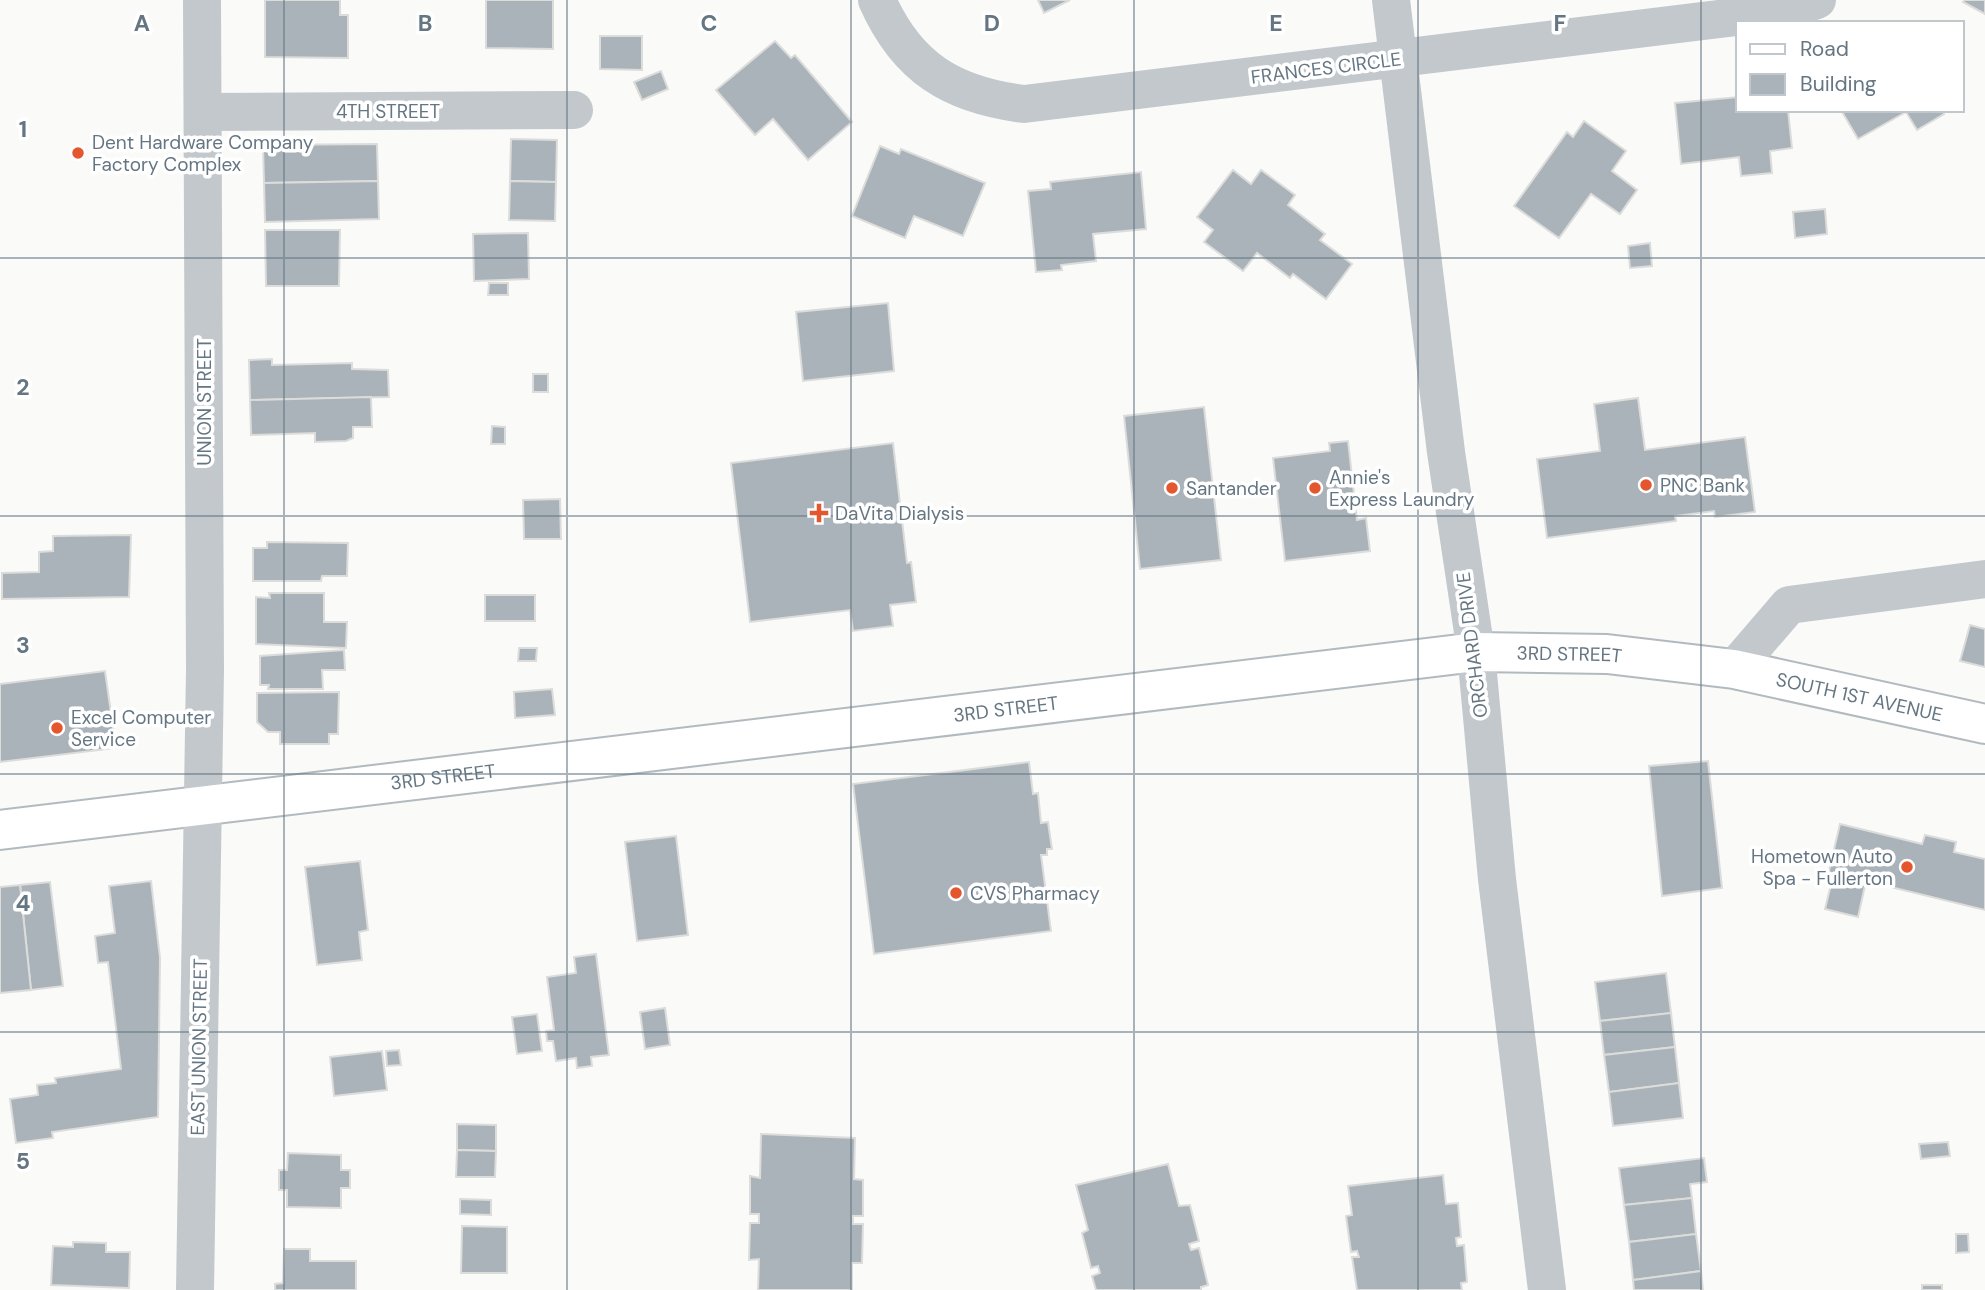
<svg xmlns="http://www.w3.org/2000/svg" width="1985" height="1290" viewBox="0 0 1985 1290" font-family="'DM Sans',sans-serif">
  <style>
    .building { fill: #aab3b9; stroke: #dcdcda; stroke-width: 2 }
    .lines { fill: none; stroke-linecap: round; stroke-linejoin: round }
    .secondary-casing { stroke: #b3babf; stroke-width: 42 }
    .minor { stroke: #c3c8cc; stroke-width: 38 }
    .secondary { stroke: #fff; stroke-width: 38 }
    .grid { fill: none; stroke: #657683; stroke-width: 2; stroke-opacity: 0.55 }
    .poi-dot { fill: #e4572e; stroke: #fff; stroke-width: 2.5 }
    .labels { text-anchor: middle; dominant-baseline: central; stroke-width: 7; stroke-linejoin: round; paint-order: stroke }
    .street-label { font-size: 19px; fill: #657683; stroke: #fff }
    .poi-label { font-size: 19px; fill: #657683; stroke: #fff; text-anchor: start }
    .grid-label { font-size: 23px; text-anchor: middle; font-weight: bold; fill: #657683; stroke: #fff; stroke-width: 7; stroke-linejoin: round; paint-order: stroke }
  </style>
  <rect width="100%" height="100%" fill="#fafaf8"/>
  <g class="building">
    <path d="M 265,0 L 340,0 L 340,15 L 348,15 L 348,58 L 265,57 Z"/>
    <path d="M 486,0 L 553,0 L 553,49 L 486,48 Z"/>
    <path d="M 1038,0 L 1070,0 L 1044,13 Z"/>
    <path d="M 1965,0 L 1985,0 L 1985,14 L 1963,2 Z"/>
    <path d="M 600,36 L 642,36 L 642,70 L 600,69 Z"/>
    <path d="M 775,41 L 791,58 L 795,55 L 852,122 L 808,160 L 773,119 L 755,135 L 716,90 Z"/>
    <path d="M 661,71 L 668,89 L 642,100 L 634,82 Z"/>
    <path d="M 1738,97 L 1738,110 L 1788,110 L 1792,148 L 1770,151 L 1772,173 L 1741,176 L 1739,157 L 1681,164 L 1675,103 Z"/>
    <path d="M 1841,110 L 1942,110 L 1944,114 L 1917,130 L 1906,112 L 1858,139 Z"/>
    <path d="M 1584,121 L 1626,151 L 1612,171 L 1637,190 L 1620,214 L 1591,194 L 1559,238 L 1514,206 L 1567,132 L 1573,137 Z"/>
    <path d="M 511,139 L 557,140 L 556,182 L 510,181 Z"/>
    <path d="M 377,144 L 378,181 L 264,183 L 263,145 Z"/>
    <path d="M 880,146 L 899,154 L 901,149 L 985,183 L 963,236 L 914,216 L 905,238 L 852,216 Z"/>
    <path d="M 1233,170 L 1251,184 L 1261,170 L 1295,195 L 1288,205 L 1325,234 L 1320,240 L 1352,264 L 1326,299 L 1293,274 L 1290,278 L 1257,253 L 1243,271 L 1204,242 L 1213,230 L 1197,217 Z"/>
    <path d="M 1141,172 L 1146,229 L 1093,234 L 1096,261 L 1061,265 L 1062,270 L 1036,272 L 1028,191 L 1051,189 L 1050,182 Z"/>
    <path d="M 378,181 L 379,219 L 265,222 L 264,183 Z"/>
    <path d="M 510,181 L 556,182 L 555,221 L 509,220 Z"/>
    <path d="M 1825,209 L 1827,234 L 1795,238 L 1793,212 Z"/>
    <path d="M 265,230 L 340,230 L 339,286 L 266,286 Z"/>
    <path d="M 528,233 L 529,279 L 474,281 L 473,234 Z"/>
    <path d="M 1650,243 L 1652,266 L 1630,268 L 1628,246 Z"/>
    <path d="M 489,283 L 508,283 L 508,295 L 488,295 Z"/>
    <path d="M 888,303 L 894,371 L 803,381 L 796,312 Z"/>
    <path d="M 272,359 L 272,365 L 352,363 L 352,369 L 388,370 L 389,397 L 250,400 L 249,360 Z"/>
    <rect x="533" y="374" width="15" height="18"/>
    <path d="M 371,397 L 372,427 L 353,427 L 353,438 L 346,441 L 315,442 L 315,433 L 251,435 L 250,400 Z"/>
    <path d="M 1638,398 L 1645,450 L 1745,437 L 1755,512 L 1715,517 L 1714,511 L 1675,516 L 1676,521 L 1547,538 L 1537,459 L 1600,451 L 1594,404 Z"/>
    <path d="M 1204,407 L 1221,560 L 1140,569 L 1124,416 Z"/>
    <path d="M 492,426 L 505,427 L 505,444 L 491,444 Z"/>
    <path d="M 1348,441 L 1357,520 L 1366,518 L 1370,551 L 1285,561 L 1273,458 L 1330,451 L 1329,443 Z"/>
    <path d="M 893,443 L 907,563 L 911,562 L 916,602 L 890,605 L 893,626 L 853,631 L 850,610 L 750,622 L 731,463 Z"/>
    <path d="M 560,499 L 561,539 L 524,539 L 523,500 Z"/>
    <path d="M 131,535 L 129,597 L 2,599 L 2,573 L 39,572 L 39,552 L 53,551 L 53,536 Z"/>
    <path d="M 267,542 L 348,543 L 347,576 L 322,576 L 321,581 L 253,581 L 253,548 L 267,548 Z"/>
    <path d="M 269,593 L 324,593 L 324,622 L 347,622 L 346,648 L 256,644 L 256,597 L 270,598 Z"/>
    <rect x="485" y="595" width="50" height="26"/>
    <path d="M 1970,625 L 1985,629 L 1985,667 L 1960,661 Z"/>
    <path d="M 519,648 L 537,648 L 536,661 L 518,661 Z"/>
    <path d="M 344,650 L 345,670 L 322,670 L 323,689 L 268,689 L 269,685 L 260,685 L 260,656 Z"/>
    <path d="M 105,671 L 116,748 L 0,762 L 0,684 Z"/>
    <path d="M 552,689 L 555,715 L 515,718 L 514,692 Z"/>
    <path d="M 339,692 L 338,734 L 329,734 L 329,744 L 280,744 L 280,732 L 268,732 L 257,722 L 257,693 Z"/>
    <path d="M 1708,761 L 1722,888 L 1662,896 L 1649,766 Z"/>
    <path d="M 1029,762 L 1033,794 L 1038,793 L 1041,823 L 1048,822 L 1052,849 L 1047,849 L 1047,855 L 1041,855 L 1051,931 L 874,954 L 853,784 Z"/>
    <path d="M 1840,824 L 1922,844 L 1925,835 L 1956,842 L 1954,852 L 1985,859 L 1985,910 L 1866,881 L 1858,917 L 1825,909 L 1833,876 L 1828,875 Z"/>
    <path d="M 676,836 L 688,935 L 637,941 L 625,842 Z"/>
    <path d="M 360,861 L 368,930 L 359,932 L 362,960 L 317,965 L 305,867 Z"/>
    <path d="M 151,881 L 160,958 L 158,1117 L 52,1132 L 53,1138 L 16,1143 L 10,1099 L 38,1095 L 37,1085 L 56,1083 L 55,1078 L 121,1069 L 108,962 L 98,963 L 95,936 L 115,933 L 109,886 Z"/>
    <path d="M 50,882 L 63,986 L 31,990 L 20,885 Z"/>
    <path d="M 20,885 L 31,990 L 0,993 L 0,887 Z"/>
    <path d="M 596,954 L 609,1055 L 591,1057 L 592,1066 L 577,1068 L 576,1058 L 556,1061 L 553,1041 L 547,1041 L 546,1031 L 554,1030 L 547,977 L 576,973 L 574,957 Z"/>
    <path d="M 1666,973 L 1671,1013 L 1600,1021 L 1595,982 Z"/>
    <path d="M 665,1008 L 670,1045 L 645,1049 L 640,1012 Z"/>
    <path d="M 1671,1013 L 1675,1047 L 1604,1055 L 1600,1021 Z"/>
    <path d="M 537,1014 L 542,1051 L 517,1054 L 512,1017 Z"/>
    <path d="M 1675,1047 L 1679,1083 L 1609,1092 L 1604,1055 Z"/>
    <path d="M 399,1050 L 401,1065 L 387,1066 L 386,1051 Z"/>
    <path d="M 382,1051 L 387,1090 L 334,1096 L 330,1057 Z"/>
    <path d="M 1679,1083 L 1683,1118 L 1613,1126 L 1609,1092 Z"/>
    <path d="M 457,1124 L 496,1125 L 496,1151 L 457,1150 Z"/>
    <path d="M 761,1134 L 855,1138 L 854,1179 L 863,1180 L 863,1216 L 853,1216 L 853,1224 L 863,1224 L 862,1263 L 852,1263 L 852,1290 L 758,1290 L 759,1259 L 749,1260 L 750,1223 L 759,1223 L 759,1214 L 750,1214 L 750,1176 L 760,1178 Z"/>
    <path d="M 1948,1142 L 1950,1156 L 1921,1159 L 1919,1144 Z"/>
    <path d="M 457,1150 L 496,1151 L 495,1177 L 456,1177 Z"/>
    <path d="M 288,1153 L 341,1155 L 341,1170 L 350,1170 L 350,1188 L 341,1188 L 341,1208 L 287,1207 L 287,1190 L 279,1190 L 279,1170 L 287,1170 Z"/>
    <path d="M 1704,1158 L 1707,1182 L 1690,1184 L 1692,1198 L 1624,1205 L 1619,1168 Z"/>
    <path d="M 1168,1164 L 1179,1206 L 1190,1205 L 1199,1241 L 1189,1244 L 1191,1250 L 1199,1248 L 1208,1285 L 1201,1287 L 1201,1290 L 1096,1290 L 1092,1276 L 1100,1273 L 1098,1266 L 1091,1268 L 1082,1233 L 1088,1230 L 1076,1185 Z"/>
    <path d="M 1443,1175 L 1446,1204 L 1458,1203 L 1461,1237 L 1456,1238 L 1457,1246 L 1464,1245 L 1467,1282 L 1461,1283 L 1462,1290 L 1357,1290 L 1352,1257 L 1359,1257 L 1357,1251 L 1351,1252 L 1346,1216 L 1352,1215 L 1348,1186 Z"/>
    <path d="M 1692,1198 L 1696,1234 L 1629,1242 L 1624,1205 Z"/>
    <path d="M 460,1199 L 491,1200 L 491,1215 L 460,1214 Z"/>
    <path d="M 462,1226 L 507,1227 L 507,1273 L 461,1273 Z"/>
    <path d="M 1696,1234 L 1701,1271 L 1633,1280 L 1629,1242 Z"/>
    <path d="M 1956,1234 L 1968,1234 L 1969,1252 L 1956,1253 Z"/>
    <path d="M 73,1242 L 106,1243 L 106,1252 L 130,1252 L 129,1288 L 51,1285 L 53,1246 L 73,1247 Z"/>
    <path d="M 284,1249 L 310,1249 L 310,1261 L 356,1261 L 356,1290 L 275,1290 L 275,1284 L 283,1283 Z"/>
    <path d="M 1701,1271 L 1703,1290 L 1634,1290 L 1633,1280 Z"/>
    <rect x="1922" y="1285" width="20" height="5"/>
  </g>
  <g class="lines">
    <g class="secondary-casing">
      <g id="secondary">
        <path id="s1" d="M 0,830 L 1476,652 L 1607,654 L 1734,669 L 1985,724"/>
      </g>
    </g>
    <g class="minor">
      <path d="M 877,0 C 907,68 952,95 1024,104 L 1784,11 L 1817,0"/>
      <path d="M 1391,0 L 1446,452 L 1476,652 L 1497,879 L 1547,1290"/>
      <path d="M 203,112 L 574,110"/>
      <path d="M 1734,669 L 1789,605 L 1985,579"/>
      <path d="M 195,1290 L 205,670 L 202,0"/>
    </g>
    <use href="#secondary" class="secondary"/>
  </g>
  <path class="grid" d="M 284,0 L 284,1290M 567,0 L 567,1290M 851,0 L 851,1290M 1134,0 L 1134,1290M 1418,0 L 1418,1290M 1701,0 L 1701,1290M 0,258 L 1985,258M 0,516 L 1985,516M 0,774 L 1985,774M 0,1032 L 1985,1032"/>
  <g class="poi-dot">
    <circle cx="78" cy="153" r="7"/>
    <circle cx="1646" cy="485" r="7"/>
    <circle cx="1172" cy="488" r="7"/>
    <circle cx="1315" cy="488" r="7"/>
    <path d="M815.5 502.5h7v7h7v7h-7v7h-7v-7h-7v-7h7z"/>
    <circle cx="57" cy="728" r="7"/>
    <circle cx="1907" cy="867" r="7"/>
    <circle cx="956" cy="893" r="7"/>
  </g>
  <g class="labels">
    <g class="street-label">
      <text transform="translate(1326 68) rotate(-7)">FRANCES CIRCLE</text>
      <text x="388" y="111">4TH STREET</text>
      <text transform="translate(204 402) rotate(-90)">UNION STREET</text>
      <text transform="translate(1472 645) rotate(-97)">ORCHARD DRIVE</text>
      <text stroke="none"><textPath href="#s1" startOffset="1580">3RD STREET</textPath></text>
      <text stroke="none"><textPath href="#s1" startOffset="1874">SOUTH 1ST AVENUE</textPath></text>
      <text stroke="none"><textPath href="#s1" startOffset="1013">3RD STREET</textPath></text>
      <text stroke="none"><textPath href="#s1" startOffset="446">3RD STREET</textPath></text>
      <text transform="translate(199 1047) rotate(-89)">EAST UNION STREET</text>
    </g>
    <g class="poi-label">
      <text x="92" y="142">Dent Hardware Company<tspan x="92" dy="22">Factory Complex</tspan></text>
      <text x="1329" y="477">Annie's<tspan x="1329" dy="22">Express Laundry</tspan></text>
      <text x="1660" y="485">PNC Bank</text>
      <text x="1186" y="488">Santander</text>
      <text x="835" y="513">DaVita Dialysis</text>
      <text x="71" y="717">Excel Computer<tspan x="71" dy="22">Service</tspan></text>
      <text x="1893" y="856" text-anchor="end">Hometown Auto<tspan x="1893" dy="22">Spa - Fullerton</tspan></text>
      <text x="970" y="893">CVS Pharmacy</text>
    </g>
  </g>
  <g class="grid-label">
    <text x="142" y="31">A</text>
    <text x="425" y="31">B</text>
    <text x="709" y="31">C</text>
    <text x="992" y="31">D</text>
    <text x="1276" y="31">E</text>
    <text x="1560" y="31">F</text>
    <text x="23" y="137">1</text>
    <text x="23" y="395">2</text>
    <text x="23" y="653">3</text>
    <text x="23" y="911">4</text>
    <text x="23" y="1169">5</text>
  </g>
  <rect x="1736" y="21" width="228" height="91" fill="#ffffff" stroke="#c1c8cd" stroke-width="2"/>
  <rect x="1750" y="44" width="35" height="10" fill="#ffffff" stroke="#c1c8cd" stroke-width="2"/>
  <text x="1800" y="56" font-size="21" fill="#657683">Road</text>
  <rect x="1750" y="74" width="35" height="21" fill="#aab3b9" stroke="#c1c8cd" stroke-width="2"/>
  <text x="1800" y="91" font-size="21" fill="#657683">Building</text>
</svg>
